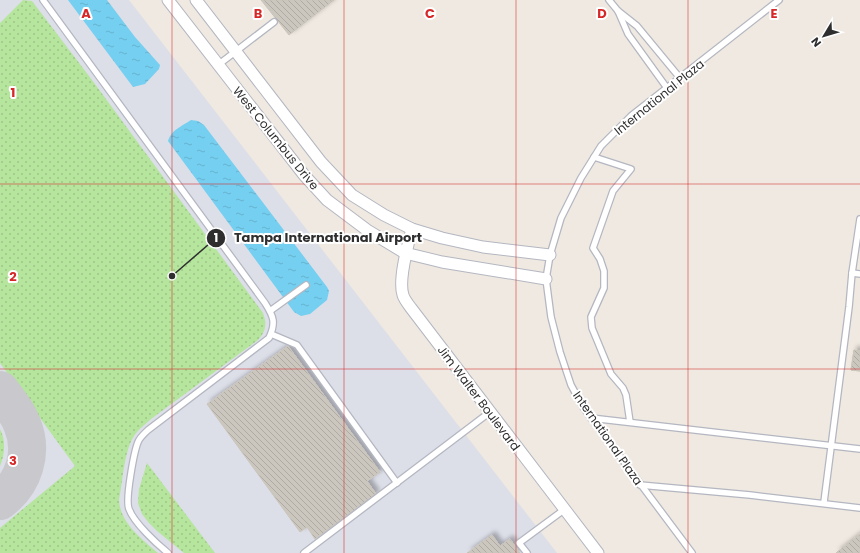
<svg xmlns="http://www.w3.org/2000/svg" width="860" height="553" viewBox="0 0 860 553" font-family="Poppins,sans-serif">
  <style>
    .airport { fill: #dcdee8 }
    .grass { fill: url(#grass-dots) }
    .water { fill: url(#water-ripples) }
    .lines { fill: none; stroke-linecap: round; stroke-linejoin: round }
    .taxiway { stroke: #c9c8cc; stroke-width: 38 }
    .building { fill: url(#building-back-hatch); stroke: #cbc5ba; filter: url(#shadow) }
    .lane-casing { stroke: #b4b7c1; stroke-width: 8 }
    .street-casing { stroke: #b4b7c1; stroke-width: 13 }
    .lane { stroke: #fff; stroke-width: 5.5 }
    .street { stroke: #fff; stroke-width: 11 }
    .grid { fill: none; stroke: #d62828; stroke-width: 1; stroke-opacity: 0.55 }
    .labels { text-anchor: middle; dominant-baseline: central; stroke-width: 4; stroke-linejoin: round; paint-order: stroke }
    .street-label { font-size: 12px; fill: #2e2e2e; stroke: #fff }
    .grid-label { font-size: 13px; text-anchor: middle; font-weight: bold; fill: #d62828; stroke: #fff; stroke-width: 4; stroke-linejoin: round; paint-order: stroke }
    .leader { fill: none; stroke: #2e2e2e; stroke-width: 1.5 }
    .callout-dot { fill: #2e2e2e; stroke: #fff; stroke-width: 1.5 }
    .mark-label { font-size: 12px; text-anchor: middle; font-weight: bold; fill: #fff }
    .callout-label { font-size: 13px; text-anchor: middle; font-weight: bold; fill: #2e2e2e; stroke: #fff; stroke-width: 4; stroke-linejoin: round; paint-order: stroke }
  </style>
  <defs>
    <pattern id="grass-dots" width="8" height="8" patternUnits="userSpaceOnUse"><rect width="8" height="8" fill="#b6e59e"/><path d="M2 2h.1M6 6h.1" fill="none" stroke="#9dc588" stroke-width="1.8" stroke-linecap="round"/></pattern>
    <pattern id="water-ripples" width="26" height="14" patternUnits="userSpaceOnUse"><rect width="26" height="14" fill="#75cff0"/><path d="M2 4q2-2 4 0t4 0M15 11q2-2 4 0t4 0" fill="none" stroke="#66b2ce"/></pattern>
    <pattern id="building-back-hatch" width="6" height="6" patternUnits="userSpaceOnUse"><rect width="6" height="6" fill="#cbc7bf"/><path d="M-1 5l2 2M0 0l6 6M5-1l2 2" fill="none" stroke="#afaba4"/></pattern>
    <filter id="shadow"><feDropShadow dx="3.5" dy="-3.5" stdDeviation="2" flood-color="#0004"/></filter>
  </defs>
  <rect width="100%" height="100%" fill="#efe9e1"/>
  <path class="airport" d="M 0,0 L 129,0 L 557,553 L 0,553 Z"/>
  <g class="grass">
    <path d="M 23,0 L 32,1 L 92,80 L 263,313 C 267,324 266,331 258,340 L 151,419 C 147,423 141,427 137,432 C 124,446 123,481 119,500 C 120,523 142,539 158,553 L 0,553 L 0,528 L 75,466 L 0,363 L 0,23 Z"/>
    <path d="M 0,429 C 6,441 5,454 0,466 Z"/>
    <path d="M 147,463 L 215,553 L 184,553 L 157,531 L 149,523 L 142,514 L 138,503 L 139,489 Z"/>
  </g>
  <g class="water">
    <path d="M 68,0 L 107,0 L 135,37 L 160,65 L 159,69 L 145,84 L 133,87 Z"/>
    <path d="M 191,120 L 198,121 L 204,125 L 327,287 L 329,291 L 327,300 L 310,314 L 301,316 L 294,312 L 168,141 C 171,130 182,126 191,120 Z"/>
  </g>
  <g class="lines">
    <path class="taxiway" d="M 0,390 C 8,401 17,411 22,424 C 34,452 24,483 0,501"/>
  </g>
  <g class="building">
    <path d="M 261,0 L 334,0 L 289,35 Z"/>
    <path d="M 288,346 L 380,472 L 367,481 L 376,494 L 315,539 L 307,527 L 300,532 L 207,404 Z"/>
    <path d="M 854,350 L 860,351 L 860,371 L 851,370 Z"/>
    <path d="M 854,350 L 860,351 L 860,371 L 851,370 Z"/>
    <path d="M 860,534 L 860,553 L 836,553 Z"/>
    <path d="M 860,534 L 860,553 L 836,553 Z"/>
    <path d="M 492,535 L 500,546 L 510,539 L 520,553 L 467,553 Z"/>
  </g>
  <g class="lines">
    <g class="lane-casing">
      <g id="lane">
        <path d="M 43,0 L 265,303 C 274,317 276,323 269,338 L 148,430 C 145,433 140,437 138,442 C 134,452 125,500 129,509 C 134,523 157,544 168,553"/>
        <path d="M 609,0 L 618,11 L 628,34 L 667,88"/>
        <path d="M 618,11 L 637,26 L 680,78"/>
        <path d="M 218,65 L 274,22"/>
        <path d="M 594,157 L 631,169 L 613,191 L 593,248 L 600,259 L 604,271 L 604,288 L 591,317 L 592,328 L 611,374 L 623,388 L 626,395 L 630,422"/>
        <path d="M 852,273 L 860,274"/>
        <path d="M 270,311 L 306,285"/>
        <path d="M 271,334 L 297,345 L 397,483"/>
        <path d="M 591,418 L 860,449"/>
        <path d="M 640,485 L 750,495 L 860,508"/>
        <path d="M 824,502 L 849,307 L 852,273 L 860,219"/>
        <path d="M 304,553 L 490,412"/>
        <path d="M 527,553 L 519,543 L 565,509"/>
        <path d="M 692,553 L 583,407 L 571,385 L 560,352 L 551,317 L 546,279 L 550,255 L 561,218 L 581,178 L 601,146 L 631,116 L 779,0"/>
      </g>
    </g>
    <g class="street-casing">
      <g id="street">
        <path d="M 168,0 L 304,175 L 327,200 L 367,230 L 405,253 L 442,262 L 546,279"/>
        <path d="M 196,0 L 321,162 L 352,195 L 384,215 L 412,229 L 442,238 L 483,247 L 550,255"/>
        <path d="M 412,229 C 408,244 398,280 403,295 C 404,299 408,304 411,308 L 598,553"/>
      </g>
    </g>
    <use href="#lane" class="lane"/>
    <use href="#street" class="street"/>
  </g>
  <path class="grid" d="M 172,0 L 172,553M 344,0 L 344,553M 516,0 L 516,553M 688,0 L 688,553M 0,184 L 860,184M 0,369 L 860,369"/>
  <g class="labels">
    <g class="street-label">
      <text transform="translate(659 97) rotate(-39)">International Plaza</text>
      <text transform="translate(276 138) rotate(51)">West Columbus Drive</text>
      <text transform="translate(479 398) rotate(53)">Jim Walter Boulevard</text>
      <text transform="translate(608 438) rotate(55)">International Plaza</text>
    </g>
  </g>
  <g class="grid-label">
    <text x="86" y="18">A</text>
    <text x="258" y="18">B</text>
    <text x="430" y="18">C</text>
    <text x="602" y="18">D</text>
    <text x="774" y="18">E</text>
    <text x="13" y="97">1</text>
    <text x="13" y="281">2</text>
    <text x="13" y="465">3</text>
  </g>
  <path class="leader" d="M172 276L216 238"/>
  <g class="callout-dot">
    <circle cx="172" cy="276" r="4"/>
    <circle cx="216" cy="238" r="10"/>
  </g>
  <g class="mark-label">
    <text x="216" y="242">1</text>
  </g>
  <g class="callout-label">
    <text x="328" y="242">Tampa International Airport</text>
  </g>
  <g transform="translate(824 36) rotate(232)" stroke="#ffffff" stroke-width="3" paint-order="stroke">
  <path d="M0-3L7 15L0 10L-7 15Z" fill="#2e2e2e"/>
  <text y="-6" font-size="11" font-weight="bold" text-anchor="middle" fill="#2e2e2e">N</text>
  </g>
</svg>
